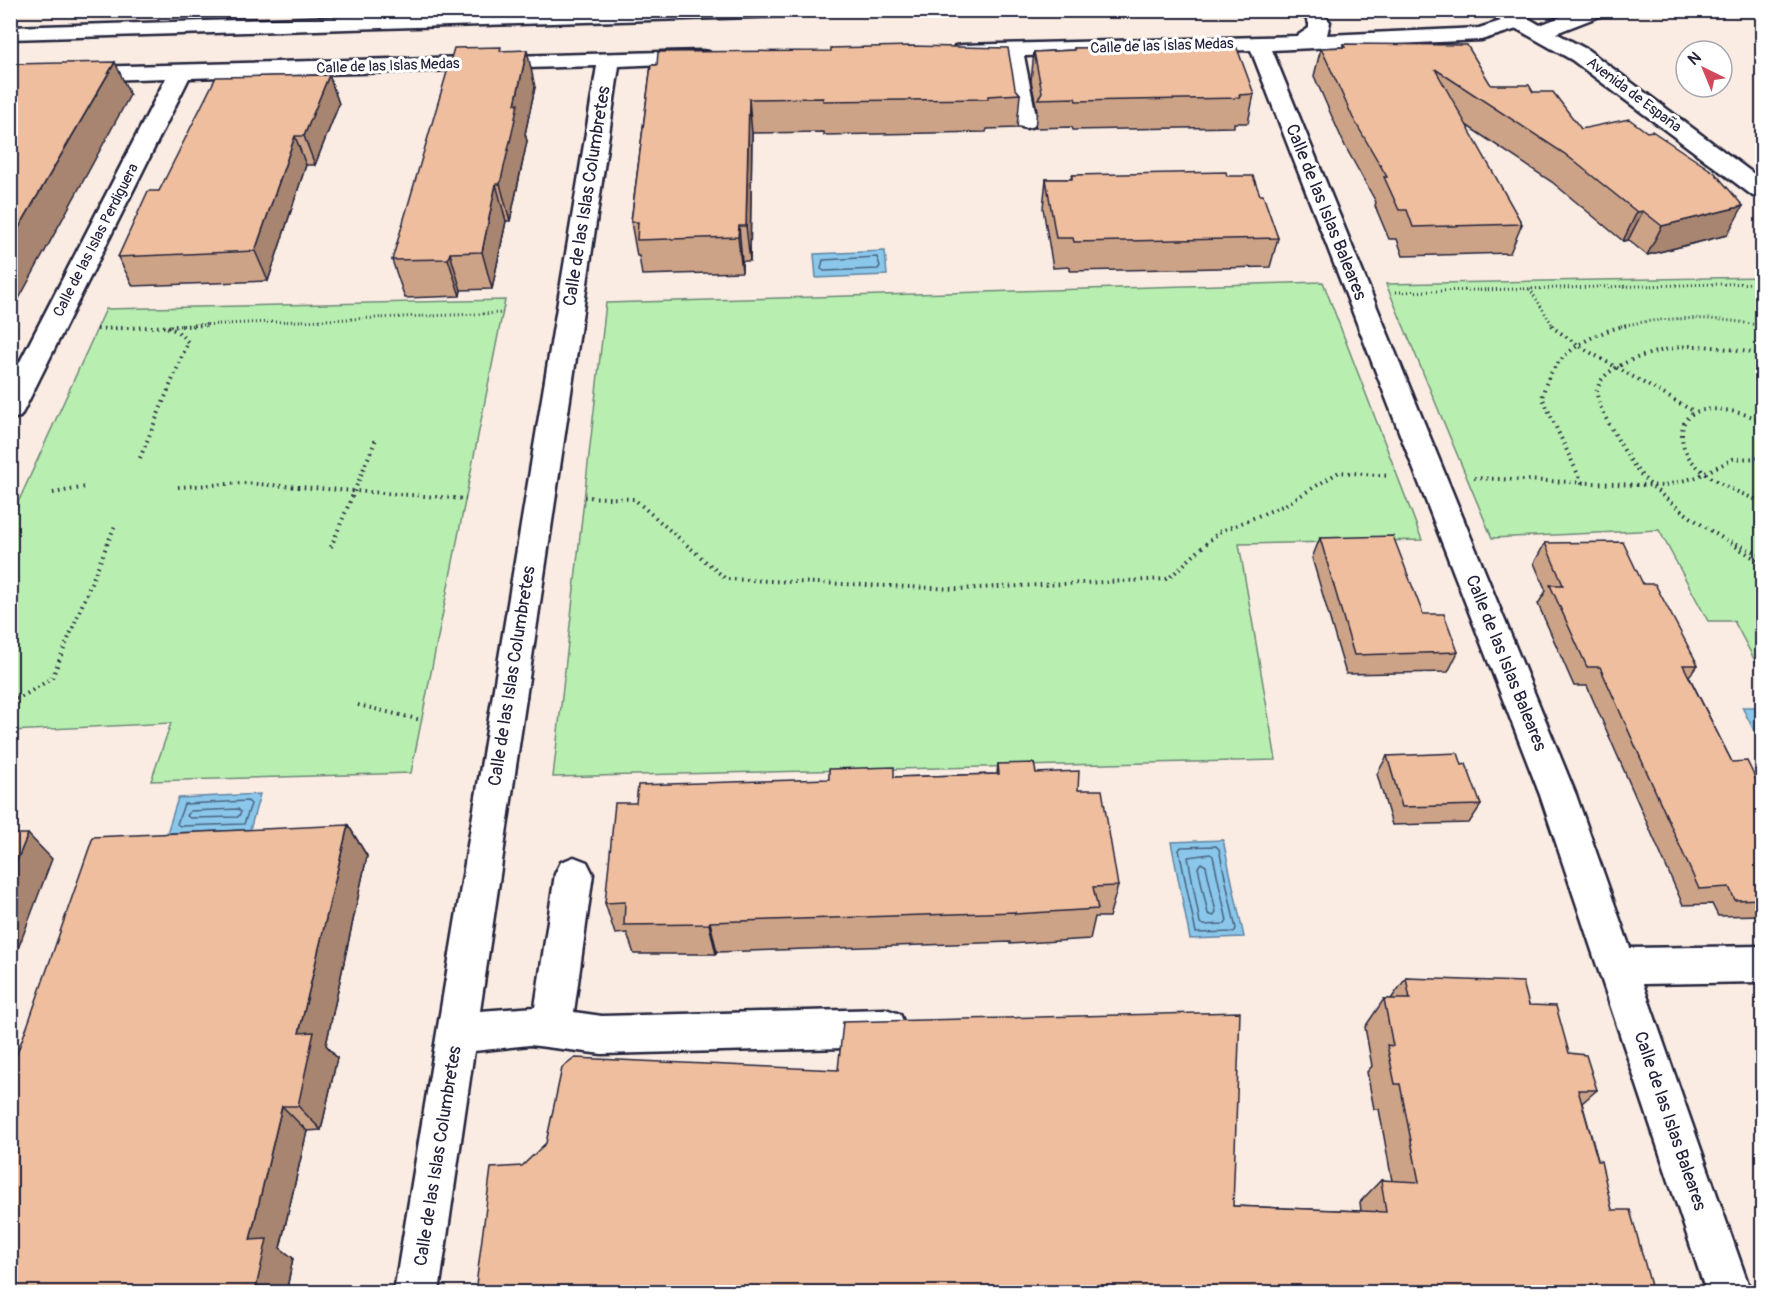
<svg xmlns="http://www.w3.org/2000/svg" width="1773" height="1303" viewBox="0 0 1773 1303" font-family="Pangolin,sans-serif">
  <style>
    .green { fill: #b8efb1; stroke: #6d8876; stroke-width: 1.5 }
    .water { fill: #8ac7ea; stroke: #6085a4; stroke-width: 1.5 }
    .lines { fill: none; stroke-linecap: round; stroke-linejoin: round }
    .shore { stroke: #4c6481; stroke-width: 1.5 }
    .minor-casing { stroke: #22223b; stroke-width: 5 }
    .path-far1 { stroke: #22223b; stroke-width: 3; stroke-dasharray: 1 3; stroke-linecap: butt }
    .path { stroke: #22223b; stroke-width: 4; stroke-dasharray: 1.5 4.5; stroke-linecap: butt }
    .minor { fill: #fff; fill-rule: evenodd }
    .wall { fill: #cda388; stroke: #22223b; stroke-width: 1.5 }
    .shaded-wall { fill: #a7856f; stroke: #22223b; stroke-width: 1.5 }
    .building { fill: #eebe9e; stroke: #22223b; stroke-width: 1.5 }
    .labels { text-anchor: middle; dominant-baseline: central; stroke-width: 6; stroke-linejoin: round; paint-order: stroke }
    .far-street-label { font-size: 15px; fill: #22223b; stroke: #fff }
    .street-label { font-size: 18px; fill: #22223b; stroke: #fff }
  </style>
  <rect width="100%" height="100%" fill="#faece2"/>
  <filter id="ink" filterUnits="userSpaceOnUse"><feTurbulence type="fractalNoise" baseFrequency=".0167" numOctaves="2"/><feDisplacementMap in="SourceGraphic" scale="12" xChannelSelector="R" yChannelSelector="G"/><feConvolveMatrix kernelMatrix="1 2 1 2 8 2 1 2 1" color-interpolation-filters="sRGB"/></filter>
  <g filter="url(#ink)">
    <g class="green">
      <path d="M 1762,277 L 1762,674 L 1734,621 L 1708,621 L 1659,530 L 1492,538 L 1386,284 Z"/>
      <path d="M 1323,282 L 1422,540 L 1239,544 L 1276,760 L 553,777 L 606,303 Z"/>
      <path d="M 505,300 L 411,773 L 151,781 L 171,723 L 11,731 L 11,518 L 106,309 Z"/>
    </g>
    <g class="water">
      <path d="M 885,251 L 887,275 L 816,278 L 814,254 Z"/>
      <path d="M 1762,707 L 1762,746 L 1742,707 Z"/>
      <path d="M 260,794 L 250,830 L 167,833 L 178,798 Z"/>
      <path d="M 1223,840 L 1244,937 L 1190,939 L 1171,842 Z"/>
    </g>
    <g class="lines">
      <g class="shore">
        <path d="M 877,257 L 880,266 L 878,269 L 824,271 L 821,269 L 823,260 Z"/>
        <path d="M 248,801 L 251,804 L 244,824 L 180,826 L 177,824 L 184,804 Z"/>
        <path d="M 238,809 L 241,812 L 238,817 L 190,818 L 187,816 L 190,811 Z"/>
        <path d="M 1216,846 L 1219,849 L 1236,929 L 1234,932 L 1196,933 L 1179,850 L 1181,847 Z"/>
        <path d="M 1210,854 L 1213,856 L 1227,921 L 1225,924 L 1203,925 L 1200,923 L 1188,857 Z"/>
        <path d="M 1201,863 L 1206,866 L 1216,912 L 1214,916 L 1208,914 L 1198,867 Z"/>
      </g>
      <g class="minor-casing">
        <g id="minor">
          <path d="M 563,10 L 802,10 L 799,14 L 792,16 L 10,39 L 10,27 Z"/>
          <path d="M 1300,10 L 1321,10 L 1330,22 L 1327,35 L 1479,28 L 1501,21 L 1492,15 L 1489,10 L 1514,10 L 1540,25 L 1578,10 L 1608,10 L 1605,14 L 1556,33 L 1588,50 L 1762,180 L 1762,198 L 1753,196 L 1572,60 L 1517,29 L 1481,40 L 1272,50 L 1576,795 L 1630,948 L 1762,946 L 1762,982 L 1643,984 L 1751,1292 L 1706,1292 L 1540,795 L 1251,50 L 1024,56 L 1037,121 L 1034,126 L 1026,128 L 1018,126 L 1015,121 L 1002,56 L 955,56 L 952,51 L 955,46 L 963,45 L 1297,36 L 1309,28 L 1309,23 Z"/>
          <path d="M 701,51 L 709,52 L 712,57 L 709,62 L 619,66 L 480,1011 L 535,1007 L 555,874 L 561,862 L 574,857 L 587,862 L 593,874 L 574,1012 L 602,1016 L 886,1009 L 900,1014 L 906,1028 L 900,1042 L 886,1047 L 602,1054 L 530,1045 L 474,1051 L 439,1292 L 394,1292 L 597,66 L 189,78 L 24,410 L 20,417 L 10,419 L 10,381 L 166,78 L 10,83 L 10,69 Z"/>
        </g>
      </g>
      <g class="path-far1">
        <path d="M 1530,289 L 1553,326"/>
        <path d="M 1396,292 L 1762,283"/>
        <path d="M 171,326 L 503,313"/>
        <path d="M 1621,326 C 1669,316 1714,316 1762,326"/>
      </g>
      <g class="path">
        <path d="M 1552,325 L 1555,329 L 1584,349 L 1695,412"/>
        <path d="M 1756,325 L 1762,326"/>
        <path d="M 97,329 L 209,325"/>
        <path d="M 1762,354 C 1740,351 1716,346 1694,346 C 1670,346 1596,363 1597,393 C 1598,407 1607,420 1613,431 C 1624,451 1636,472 1653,487 C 1685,517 1725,539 1762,563"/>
        <path d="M 1762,421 C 1742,411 1681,395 1682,435 C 1682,444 1685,453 1691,460 C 1709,481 1737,492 1762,502"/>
        <path d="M 140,458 L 188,342 L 177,331 L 166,327"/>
        <path d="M 1474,478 L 1663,486 L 1697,477 L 1733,459 L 1762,458"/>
        <path d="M 1582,483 L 1542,397 C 1544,390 1546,382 1550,375 C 1564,348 1599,331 1628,325"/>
        <path d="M 178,487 L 243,483 L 466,499"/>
        <path d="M 53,493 L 86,487"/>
        <path d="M 584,497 L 634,499 L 726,579 L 957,589 L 1168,579 L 1219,532 L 1285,505 L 1339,472 L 1390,476"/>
        <path d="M 1731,541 L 1762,555"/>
        <path d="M 331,547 L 376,439"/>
        <path d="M 10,699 L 20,698 L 52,678 L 116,523"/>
        <path d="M 358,705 L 421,720"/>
      </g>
      <use href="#minor" class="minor"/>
    </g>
    <g class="wall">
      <path d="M 1343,44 L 1491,85 L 1533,92 L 1581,129 L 1727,235 L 1647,255 L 1628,240 L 1623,241 L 1552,182 L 1466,125 L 1522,224 L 1510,253 L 1403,256 L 1397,239 L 1389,239 L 1375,206 L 1376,202 L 1345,146 L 1314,76 L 1321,48 L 1343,47 Z"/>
      <path d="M 1074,48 L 1213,48 L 1254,94 L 1248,123 L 1234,123 L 1234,127 L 1073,130 L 1072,127 L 1035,128 L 1037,110 L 1031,81 L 1034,52 L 1073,50 Z"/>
      <path d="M 502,51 L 535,87 L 525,134 L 527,141 L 521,170 L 510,221 L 506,221 L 492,289 L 461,290 L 460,296 L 405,298 L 392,260 Z"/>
      <path d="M 651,65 L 1015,88 L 1020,94 L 1017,128 L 987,129 L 986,132 L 824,135 L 824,132 L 752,133 L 750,261 L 742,261 L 742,272 L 642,275 L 639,256 L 637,256 L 631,222 Z"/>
      <path d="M 329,75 L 339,104 L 315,165 L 306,165 L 268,281 L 133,286 L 118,257 L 159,191 Z"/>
      <path d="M 1072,175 L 1227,176 L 1260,195 L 1278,238 L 1270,267 L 1070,271 L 1070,267 L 1053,268 L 1043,208 L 1046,179 L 1071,179 Z"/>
      <path d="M 1320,538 L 1458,652 L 1448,672 L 1346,674 L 1312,558 Z"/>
      <path d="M 1545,543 L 1643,584 L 1698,665 L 1689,676 L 1732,762 L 1762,792 L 1762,915 L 1718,916 L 1712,904 L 1683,905 L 1587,686 L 1574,686 L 1538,604 L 1546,591 L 1534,563 Z"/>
      <path d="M 1387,756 L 1462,765 L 1481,805 L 1469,823 L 1392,825 L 1377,774 Z"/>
      <path d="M 998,764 L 1036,773 L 1078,790 L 1118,886 L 1109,917 L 1095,917 L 1090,939 L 1010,944 L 1010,942 L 717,952 L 716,954 L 634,954 L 627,933 L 615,934 L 605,903 L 636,803 L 894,777 L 997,774 Z"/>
      <path d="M 348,825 L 367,856 L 326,1045 L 337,1058 L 321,1130 L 307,1131 L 280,1248 L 293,1258 L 286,1293 L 10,1293 Z"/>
      <path d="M 1406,978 L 1529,1005 L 1569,1053 L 1597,1090 L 1582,1103 L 1612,1210 L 1653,1293 L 1233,1206 L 1361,1211 L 1360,1202 L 1381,1180 L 1392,1181 L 1379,1109 L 1374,1109 L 1367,1072 L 1372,1066 L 1365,1027 L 1384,999 L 1391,999 Z"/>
    </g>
    <g class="shaded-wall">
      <path d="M 527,50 L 535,87 L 525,134 L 527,141 L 510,221 L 500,184 L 515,104 Z"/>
      <path d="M 115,62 L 130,95 L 14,308 L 10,303 L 10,243 Z"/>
      <path d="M 329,75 L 339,104 L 315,165 L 304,136 Z"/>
      <path d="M 749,99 L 752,133 L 750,261 L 746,226 Z"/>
      <path d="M 295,136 L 306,165 L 268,281 L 255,251 Z"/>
      <path d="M 496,184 L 506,221 L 492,289 L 482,252 Z"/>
      <path d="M 1743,206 L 1727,235 L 1647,255 L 1662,226 Z"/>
      <path d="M 1643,211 L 1628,240 L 1623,241 L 1637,212 Z"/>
      <path d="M 739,226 L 742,261 L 742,272 L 738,237 Z"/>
      <path d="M 450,253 L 461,290 L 460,296 L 448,259 Z"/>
      <path d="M 348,825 L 367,856 L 326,1045 L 337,1058 L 321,1130 L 298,1106 L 299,1033 Z"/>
      <path d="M 28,834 L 52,859 L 10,970 L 10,877 Z"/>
      <path d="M 710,922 L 717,952 L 716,954 L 709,924 Z"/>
      <path d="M 282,1106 L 307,1131 L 280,1248 L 293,1258 L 286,1293 L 263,1293 L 256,1288 L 250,1240 Z"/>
    </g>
    <g class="building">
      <path d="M 1343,44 L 1467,45 L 1491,85 L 1529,85 L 1533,92 L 1553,92 L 1581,129 L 1629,119 L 1647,132 L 1652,131 L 1715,173 L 1743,206 L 1662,226 L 1643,211 L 1637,212 L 1565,154 L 1435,69 L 1522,224 L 1413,227 L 1407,210 L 1399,210 L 1384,177 L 1387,177 L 1353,118 L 1321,48 L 1345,47 Z"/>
      <path d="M 1212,45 L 1213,48 L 1237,48 L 1254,94 L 1239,95 L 1240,98 L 1076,101 L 1075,98 L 1038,99 L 1042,92 L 1034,52 L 1074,50 L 1074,48 Z"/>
      <path d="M 910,46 L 1008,48 L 1015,88 L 1020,94 L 988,96 L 988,99 L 823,101 L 823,98 L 749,99 L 746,226 L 739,226 L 738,237 L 637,240 L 638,222 L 631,222 L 651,65 L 657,65 L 658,52 L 831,51 L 831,48 Z"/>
      <path d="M 501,47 L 500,51 L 527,50 L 515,104 L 518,104 L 512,133 L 500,184 L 496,184 L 482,252 L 450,253 L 448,259 L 392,260 L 454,48 Z"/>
      <path d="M 115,62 L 10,243 L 10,64 Z"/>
      <path d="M 329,75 L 304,136 L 295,136 L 255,251 L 118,257 L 148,191 L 159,191 L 216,77 Z"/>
      <path d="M 1226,172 L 1227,176 L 1253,176 L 1260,195 L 1263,195 L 1278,238 L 1074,242 L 1073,238 L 1056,238 L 1046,179 L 1072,179 L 1072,175 Z"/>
      <path d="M 1393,536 L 1423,614 L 1444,614 L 1458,652 L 1354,655 L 1320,538 Z"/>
      <path d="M 1623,542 L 1643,584 L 1655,584 L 1698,665 L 1683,665 L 1732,762 L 1747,761 L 1762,792 L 1762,899 L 1735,900 L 1729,887 L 1699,889 L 1600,667 L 1587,667 L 1550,585 L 1563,585 L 1545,543 Z"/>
      <path d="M 1458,753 L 1462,765 L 1466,764 L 1481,805 L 1402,807 L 1387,756 Z"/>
      <path d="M 1034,763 L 1036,773 L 1079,771 L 1078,790 L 1102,790 L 1118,886 L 1093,887 L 1098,909 L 1015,914 L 1015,912 L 710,922 L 709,924 L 624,925 L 625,902 L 605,903 L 615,803 L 636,803 L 638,785 L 829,779 L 829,769 L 894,767 L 894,777 L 999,774 L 998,764 Z"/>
      <path d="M 348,825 L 299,1033 L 314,1032 L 298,1106 L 282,1106 L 250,1240 L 267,1239 L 256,1288 L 238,1289 L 238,1293 L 10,1293 L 10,1072 L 28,1024 L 93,837 Z"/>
      <path d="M 10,834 L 28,834 L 10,877 Z"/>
      <path d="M 1406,978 L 1523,982 L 1529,1005 L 1556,1006 L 1569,1053 L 1586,1055 L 1597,1090 L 1578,1090 L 1598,1161 L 1601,1161 L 1612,1210 L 1630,1210 L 1653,1293 L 475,1293 L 491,1168 L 522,1166 L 546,1143 L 562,1068 L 575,1058 L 838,1070 L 843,1022 L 1240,1012 L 1233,1206 L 1386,1212 L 1381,1180 L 1419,1182 L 1400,1084 L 1395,1084 L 1387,1045 L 1393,1046 L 1384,999 L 1410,999 Z"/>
    </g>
  </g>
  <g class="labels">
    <g class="far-street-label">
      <text transform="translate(1162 46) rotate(-2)">Calle de las Islas Medas</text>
      <text transform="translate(388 66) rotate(-2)">Calle de las Islas Medas</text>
      <text transform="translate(1634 95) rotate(37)">Avenida de España</text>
      <text transform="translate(96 240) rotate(-63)">Calle de las Islas Perdiguera</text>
    </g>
    <g class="street-label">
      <text transform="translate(587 196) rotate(-81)">Calle de las Islas Columbretes</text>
      <text transform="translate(1326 212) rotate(68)">Calle de las Islas Baleares</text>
      <text transform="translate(1506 663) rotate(68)">Calle de las Islas Baleares</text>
      <text transform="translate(512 676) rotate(-81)">Calle de las Islas Columbretes</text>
      <text transform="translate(1670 1121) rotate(71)">Calle de las Islas Baleares</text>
      <text transform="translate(438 1156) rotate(-81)">Calle de las Islas Columbretes</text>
    </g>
  </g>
  <rect width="1773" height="1303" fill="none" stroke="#fff" stroke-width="36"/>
  <rect x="18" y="18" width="1737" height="1267" fill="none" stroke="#22223b" stroke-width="2" filter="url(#ink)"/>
  <g transform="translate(1704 69) rotate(317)"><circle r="28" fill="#ffffff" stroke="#a7a7b1" stroke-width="1.5"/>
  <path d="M0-4.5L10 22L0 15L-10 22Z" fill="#d1495b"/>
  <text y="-9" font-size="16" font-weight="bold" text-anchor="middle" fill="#22223b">N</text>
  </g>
</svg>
